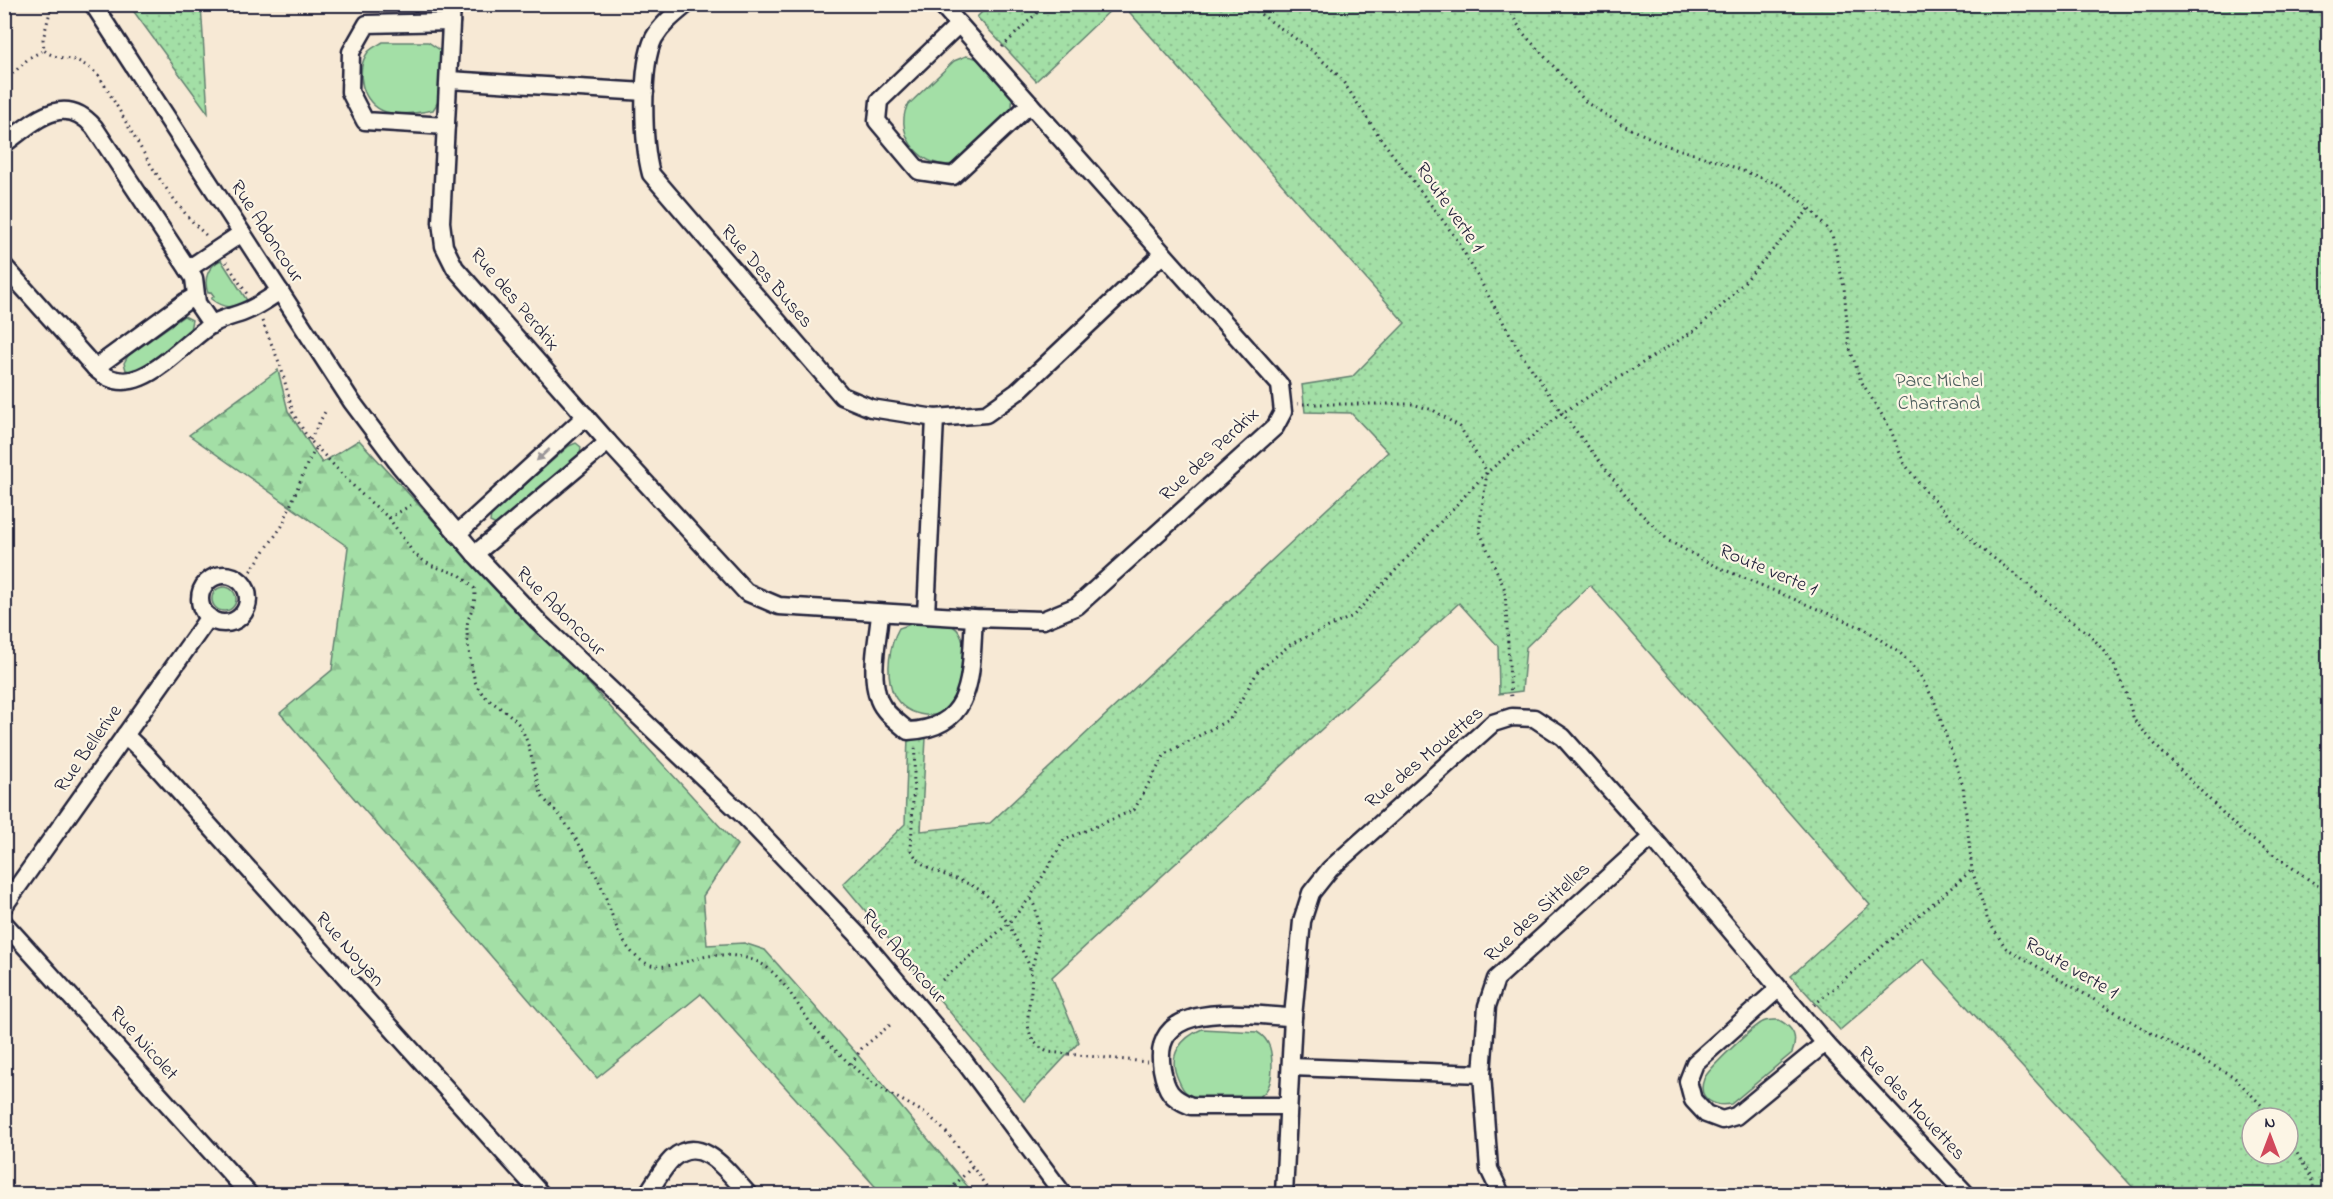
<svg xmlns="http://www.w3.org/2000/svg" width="2333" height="1199" viewBox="0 0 2333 1199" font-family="'Indie Flower',sans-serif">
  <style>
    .grass { fill: #a3dfa6; stroke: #628070; stroke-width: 1.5 }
    .forest { fill: url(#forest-firs); stroke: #628070; stroke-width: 1.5 }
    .park { fill: url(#park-dots); stroke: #628070; stroke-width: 1.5; fill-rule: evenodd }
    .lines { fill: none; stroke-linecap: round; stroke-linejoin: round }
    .minor-casing { stroke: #22223b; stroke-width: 21 }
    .path { stroke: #22223b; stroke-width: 3; stroke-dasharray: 1.5 4.5; stroke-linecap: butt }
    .minor { stroke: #fcf5e5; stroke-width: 16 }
    .oneway { fill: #9a9698 }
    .labels { text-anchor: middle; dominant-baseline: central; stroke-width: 4.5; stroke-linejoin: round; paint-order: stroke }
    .street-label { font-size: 20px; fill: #22223b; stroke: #fcf5e5 }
    .park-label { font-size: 20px; fill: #495b5b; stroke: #fcf5e5 }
  </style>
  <defs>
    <pattern id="forest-firs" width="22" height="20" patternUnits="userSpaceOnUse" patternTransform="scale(1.5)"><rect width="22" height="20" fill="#a3dfa6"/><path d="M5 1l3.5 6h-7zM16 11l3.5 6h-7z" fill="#8cbf90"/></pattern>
    <pattern id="park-dots" width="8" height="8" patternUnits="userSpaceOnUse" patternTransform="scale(1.5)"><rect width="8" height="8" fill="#a3dfa6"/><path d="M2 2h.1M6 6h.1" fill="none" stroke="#8cbf90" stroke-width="1.8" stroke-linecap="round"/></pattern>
  </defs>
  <rect width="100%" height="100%" fill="#f7e9d5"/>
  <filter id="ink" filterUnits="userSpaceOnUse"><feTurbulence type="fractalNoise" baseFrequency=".0167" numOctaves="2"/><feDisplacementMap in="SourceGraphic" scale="12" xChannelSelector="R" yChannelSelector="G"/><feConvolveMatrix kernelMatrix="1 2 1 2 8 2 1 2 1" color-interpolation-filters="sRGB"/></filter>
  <g filter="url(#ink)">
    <g class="grass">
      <path d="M 383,42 L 428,42 L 440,50 L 445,62 L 443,94 L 433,110 C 418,113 400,116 386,112 C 362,105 354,71 368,52 C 371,48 378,45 383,42 Z"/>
      <path d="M 966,56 C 990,58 1023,90 1009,115 L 954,164 C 923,170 894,136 907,106 L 954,61 Z"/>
      <path d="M 221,260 L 248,302 C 233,309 224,309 211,299 L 214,296 L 211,292 L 208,293 C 203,279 208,266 221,260 Z"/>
      <path d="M 184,316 L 192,320 L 190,330 L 137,372 L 126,370 L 124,363 L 128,356 Z"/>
      <path d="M 576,443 L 581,447 L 580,454 L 500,524 L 496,525 L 490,522 L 491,515 L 494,512 L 569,446 Z"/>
      <circle cx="224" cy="599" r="12"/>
      <path d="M 914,623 C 927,623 943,620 954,627 C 970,637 968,690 956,704 C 938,724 900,716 892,690 C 886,671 889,646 899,628 Z"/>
      <path d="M 1779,1020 C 1794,1028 1798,1037 1792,1053 L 1731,1104 C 1716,1107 1696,1100 1704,1079 C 1708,1069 1750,1030 1761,1023 C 1766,1019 1773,1020 1779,1020 Z"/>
      <path d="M 1202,1029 L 1257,1032 C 1271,1040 1272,1053 1272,1068 C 1271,1105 1249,1100 1220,1099 C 1210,1098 1197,1100 1188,1094 C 1183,1091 1180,1084 1178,1079 C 1167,1055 1181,1038 1202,1029 Z"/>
    </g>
    <path class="forest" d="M 278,370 L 288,411 L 322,463 L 359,440 L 467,557 L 568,661 L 737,845 L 703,896 L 707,945 L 744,943 L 765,950 L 856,1053 L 974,1194 L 882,1194 L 701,994 L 597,1078 L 280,713 L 332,670 L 348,547 L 189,435 Z"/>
    <g class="park">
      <path d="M 129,5 L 201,5 L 208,113 Z"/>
      <path d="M 989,5 L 989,4 L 1116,5 L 1036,81 L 977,17 Z"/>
      <path d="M 1123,5 L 2328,5 L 2328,1194 L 2139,1194 L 1923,959 L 1840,1030 L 1791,976 L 1870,905 L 1590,585 L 1526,647 L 1522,691 L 1499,694 L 1498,646 L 1459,603 L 1052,977 L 1079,1042 L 1024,1101 L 843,884 L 905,824 L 908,737 L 926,738 L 921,831 L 990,823 L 1388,452 L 1351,413 L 1305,412 L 1302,385 L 1352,377 L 1405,323 ZM 2252,1118 L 2288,1118 L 2288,1154 L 2252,1154 Z"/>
    </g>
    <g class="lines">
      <g class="minor-casing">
        <g id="minor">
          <path d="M 93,4 L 352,402 L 400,466 L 475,554 L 538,621 L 746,818 L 857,934 L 964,1061 L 1063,1194"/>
          <path d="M 452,4 L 441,222 L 444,246 L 455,268 L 608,442 L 746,592 L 779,606 L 974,618 L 1043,620 L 1077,606 L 1275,427 L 1283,412 L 1280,385 L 941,4"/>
          <path d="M 687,4 C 675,14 662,24 654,38 C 640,66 643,144 651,174 L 842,396 L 871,408 L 935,418 L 986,414 L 1017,392 L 1163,254"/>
          <path d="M 959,24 L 879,101 L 877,121 L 919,171 L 953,176 L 1030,104"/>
          <path d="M 449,80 L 645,92"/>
          <path d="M 446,126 L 365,121 L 350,92 L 351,52 L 367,24 L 451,22"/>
          <path d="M 4,144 C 33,123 63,91 94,127 L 194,278 L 197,303 L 212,325"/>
          <path d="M 4,266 L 95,368 C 136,408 179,344 214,323 C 223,318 234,316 244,312 C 257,307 268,299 280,291"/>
          <path d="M 188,269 L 242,233"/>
          <path d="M 95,368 L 185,302 L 196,296"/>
          <path d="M 457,534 L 586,416"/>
          <path d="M 475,554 L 608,442"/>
          <circle cx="224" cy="599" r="24"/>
          <path d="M 880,614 C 878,640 869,674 879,700 C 884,713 898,722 908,731 C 977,728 970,671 974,618"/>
          <path d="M 926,615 L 935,418"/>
          <path d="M 125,735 L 145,754 L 541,1194"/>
          <path d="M 4,906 L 209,617"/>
          <path d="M 4,923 L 249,1194"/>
          <path d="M 1778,989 L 1695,1063 L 1688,1081 L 1693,1100 L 1706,1114 L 1722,1120 L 1736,1116 L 1825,1043"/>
          <path d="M 1291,1067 L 1482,1074"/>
          <path d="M 1287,1106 L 1191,1106 C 1171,1098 1166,1091 1162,1069 C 1149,996 1250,1016 1293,1017"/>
          <path d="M 647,1194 C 655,1183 662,1169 672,1159 C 702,1132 729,1174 748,1194"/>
          <path d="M 1284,1194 L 1293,1017 L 1302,921 L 1311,893 L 1330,869 L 1493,723 L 1512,717 L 1534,718 L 1563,737 L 1652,837 L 1825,1043 L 1966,1194"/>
          <path d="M 1501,1194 L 1489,1169 L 1482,1074 L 1487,1006 L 1496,979 L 1652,837"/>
        </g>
      </g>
      <g class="path">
        <path d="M 52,4 L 43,39 L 44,50 C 54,59 66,57 78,61 C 86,65 93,70 99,76 C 132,129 161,195 208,237"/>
        <path d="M 1246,4 L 1309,48 L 1340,77 L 1381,139 L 1456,238 L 1520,352 L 1562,413 L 1639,512 L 1669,541 L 1713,565 L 1865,629 L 1901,654 L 1920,675 L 1934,700 L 1963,786 L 1972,870 L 1988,921 L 2006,948 L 2151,1033 L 2233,1076 L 2274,1118"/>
        <path d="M 1505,4 L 1523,33 L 1587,103 L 1621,124 L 1665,145 L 1723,163 L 1782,186 L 1810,208 L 1832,235 L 1844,287 L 1849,346 L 1861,381 L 1890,428 L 1904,463 L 1925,491 L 1978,546 L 2030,586 L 2066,618 L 2090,634 L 2113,663 L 2126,693 L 2134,720 L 2160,750 L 2243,833 L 2328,893"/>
        <path d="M 1002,47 L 1046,4"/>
        <path d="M 4,82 L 29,58 L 44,50"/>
        <path d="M 226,262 L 247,294"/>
        <path d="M 262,321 L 281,367 L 293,413 L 308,438 L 360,493 L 389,518 L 414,554 L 430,565 L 460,575 L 474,588 C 478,603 468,613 467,627 C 466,636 472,672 475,681 C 482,703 510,708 521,728 C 532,748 533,772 541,793 C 545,803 555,809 561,817 C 575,836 588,858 598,879 C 611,905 615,940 639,959 C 660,975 685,960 708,956 C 722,954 739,955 753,960 C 780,969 796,1005 813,1026 C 829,1044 852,1068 872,1082 C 890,1096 912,1104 930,1117 C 956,1138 972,1168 992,1194"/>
        <path d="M 1297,404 L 1412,404 L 1433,410 L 1460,427 L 1487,472 L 1479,530 L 1505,590 L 1511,700"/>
        <path d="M 310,440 L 326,410"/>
        <path d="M 389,518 L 411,505"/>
        <path d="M 247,576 L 282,526 L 308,462 L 317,447"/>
        <path d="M 915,748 L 911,850 C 925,877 963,875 985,894 C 995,903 1006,919 1012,931 C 1017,943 1026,956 1030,968 C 1038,996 1011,1034 1048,1052 L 1147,1062"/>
        <path d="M 1031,899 C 1043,919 1038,948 1031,970"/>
        <path d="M 942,980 L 1008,924 L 1030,898 L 1064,840 L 1134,810 L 1165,754 L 1230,719 L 1258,671 L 1291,644 L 1353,616 L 1487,472 L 1562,413 L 1697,329 L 1730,298 L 1810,208"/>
        <path d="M 1814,1005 L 1972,870"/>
        <path d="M 851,1064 L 862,1048 L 890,1025"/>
        <path d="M 2288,1138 L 2311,1177 L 2315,1194"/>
        <path d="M 946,1194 L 972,1167"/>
      </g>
      <use href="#minor" class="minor"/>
    </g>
    <defs><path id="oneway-solid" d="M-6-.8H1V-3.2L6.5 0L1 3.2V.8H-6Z" transform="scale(1.5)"/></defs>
    <use class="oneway" href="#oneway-solid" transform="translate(543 455) rotate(138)"/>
  </g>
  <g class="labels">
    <g class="street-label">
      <text transform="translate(1449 208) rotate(55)">Route verte 1</text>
      <text transform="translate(266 232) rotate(57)">Rue Adoncour</text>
      <text transform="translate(766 277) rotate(49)">Rue Des Buses</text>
      <text transform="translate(514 300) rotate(50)">Rue des Perdrix</text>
      <text transform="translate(1210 455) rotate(-43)">Rue des Perdrix</text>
      <text transform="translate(1768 571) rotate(23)">Route verte 1</text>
      <text transform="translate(560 612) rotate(45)">Rue Adoncour</text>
      <text transform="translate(89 749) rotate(-55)">Rue Bellerive</text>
      <text transform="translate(1425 758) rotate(-40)">Rue des Mouettes</text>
      <text transform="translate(1538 913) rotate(-43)">Rue des Sittelles</text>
      <text transform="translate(349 950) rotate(48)">Rue Noyan</text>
      <text transform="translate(903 957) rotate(49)">Rue Adoncour</text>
      <text transform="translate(2071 969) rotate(30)">Route verte 1</text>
      <text transform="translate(143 1044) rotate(48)">Rue Nicolet</text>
      <text transform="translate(1911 1104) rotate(47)">Rue des Mouettes</text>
    </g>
    <g class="park-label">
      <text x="1939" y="381">Parc Michel<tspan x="1939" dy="23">Chartrand</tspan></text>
    </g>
  </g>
  <rect width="2333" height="1199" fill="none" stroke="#fcf5e5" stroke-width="24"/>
  <rect x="12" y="12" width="2309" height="1175" fill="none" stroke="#22223b" stroke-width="2" filter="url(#ink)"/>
  <g transform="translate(2270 1136)"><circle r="28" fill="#fcf5e5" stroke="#a5a1a1" stroke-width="1.5"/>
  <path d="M0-4.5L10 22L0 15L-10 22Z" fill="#d1495b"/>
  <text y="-9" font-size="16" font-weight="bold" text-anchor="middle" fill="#22223b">N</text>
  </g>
</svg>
